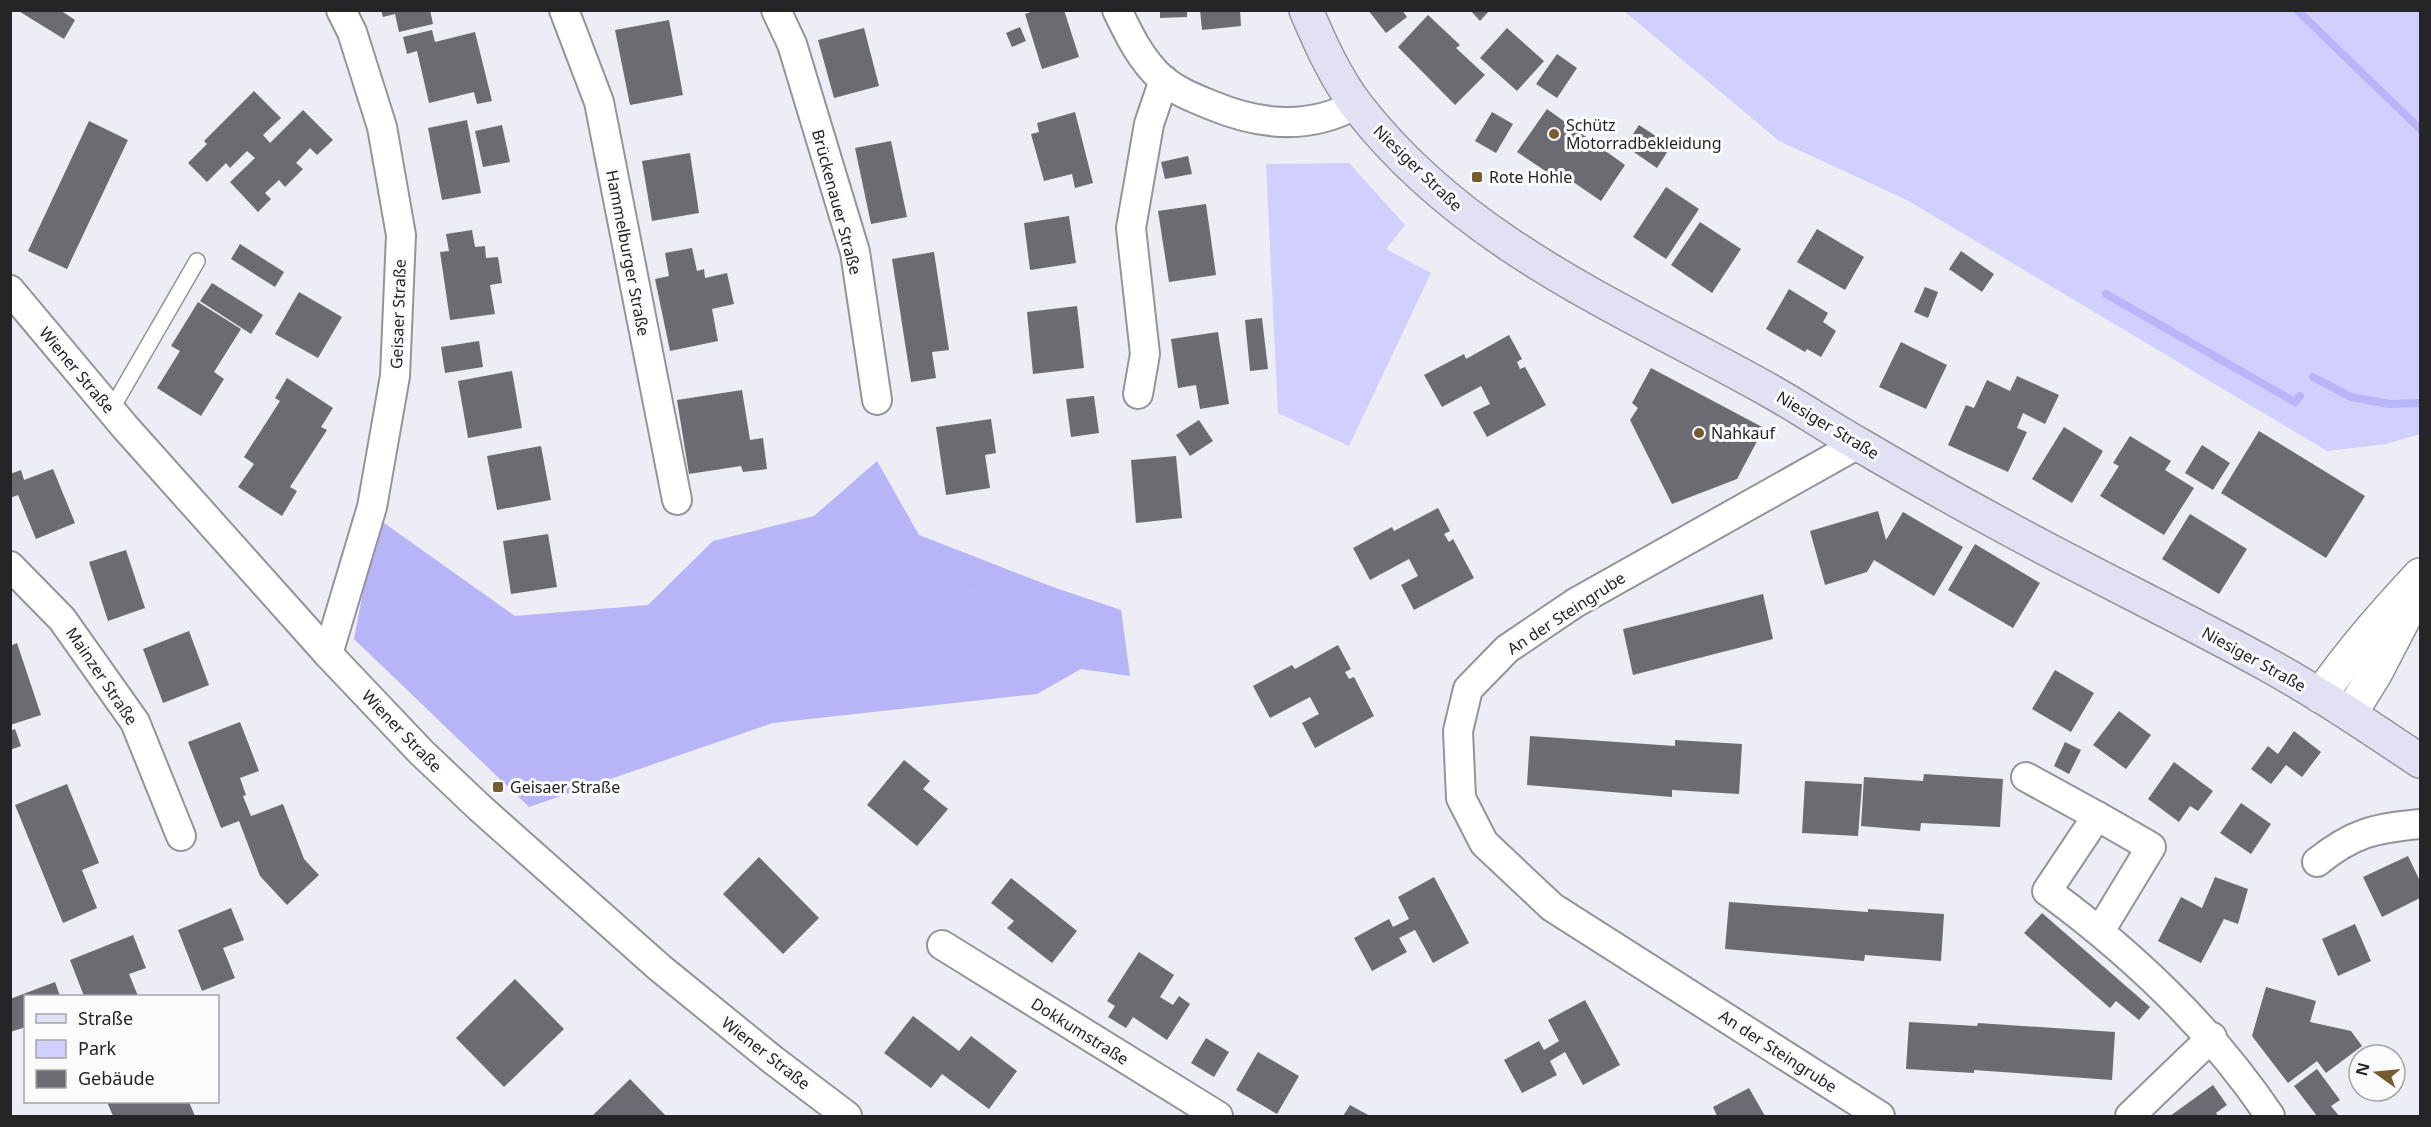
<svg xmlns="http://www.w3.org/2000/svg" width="2431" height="1127" viewBox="0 0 2431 1127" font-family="'Noto Sans',sans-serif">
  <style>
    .green { fill: #d0cffe }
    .forest { fill: #b7b5f7 }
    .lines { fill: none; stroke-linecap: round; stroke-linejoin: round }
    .stream { stroke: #b8b6f8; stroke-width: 8 }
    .building { fill: #6b6b71 }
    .service-casing { stroke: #94949a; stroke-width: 18 }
    .minor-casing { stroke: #94949a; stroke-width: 32 }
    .tertiary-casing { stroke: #94949a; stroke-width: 36 }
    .secondary-casing { stroke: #94949a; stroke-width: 36 }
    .service { stroke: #fff; stroke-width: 15 }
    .minor { stroke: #fff; stroke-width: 28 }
    .tertiary { stroke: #fff; stroke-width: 33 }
    .secondary { stroke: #e2e1f4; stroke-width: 33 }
    .poi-dot { fill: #775a2e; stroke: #fbfbfe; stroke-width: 2 }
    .labels { text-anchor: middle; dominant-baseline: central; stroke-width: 6; stroke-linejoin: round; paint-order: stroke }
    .poi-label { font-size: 16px; fill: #252527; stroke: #fbfbfe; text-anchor: start }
    .street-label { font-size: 16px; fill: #252527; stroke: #fbfbfe }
  </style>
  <rect width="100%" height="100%" fill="#ededf5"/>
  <g class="green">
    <path d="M 1624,11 L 2420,11 L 2420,434 L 2386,444 L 2327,451 L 1907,200 L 1779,141 Z"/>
    <path d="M 1349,163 L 1405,225 L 1386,249 L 1431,273 L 1349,446 L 1278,413 L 1266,164 Z"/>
  </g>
  <path class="forest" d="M 877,461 L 919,535 L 1053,587 L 1121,610 L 1130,676 L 1081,669 L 1037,694 L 773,723 L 529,807 L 354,639 L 377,518 L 515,616 L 648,605 L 713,541 L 814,516 Z"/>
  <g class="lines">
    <g class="stream">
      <path d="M 2297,10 L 2420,129"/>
      <path d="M 2106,294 L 2295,402 L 2300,396"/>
      <path d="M 2313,377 L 2351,397 L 2389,404 L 2420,403"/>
      <path d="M 946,585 L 975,593 L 1030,598"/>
    </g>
  </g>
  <g class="building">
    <path d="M 17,10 L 60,10 L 75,20 L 64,39 Z"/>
    <path d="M 381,10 L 430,10 L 433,24 L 399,32 L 395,14 L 383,17 Z"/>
    <path d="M 1036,10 L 1064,10 L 1079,57 L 1042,69 L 1025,14 Z"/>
    <path d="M 1160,10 L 1187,10 L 1187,17 L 1160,18 Z"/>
    <path d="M 1200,10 L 1240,10 L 1241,26 L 1202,30 Z"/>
    <path d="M 1368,10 L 1402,10 L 1407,17 L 1386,33 Z"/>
    <path d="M 1470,10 L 1490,10 L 1480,21 Z"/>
    <path d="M 1428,15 L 1460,45 L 1456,48 L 1485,75 L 1455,105 L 1398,47 Z"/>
    <path d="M 669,20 L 683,95 L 630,105 L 615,30 Z"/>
    <path d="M 1020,27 L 1026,41 L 1012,47 L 1006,33 Z"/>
    <path d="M 864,28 L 879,86 L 834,98 L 818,40 Z"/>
    <path d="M 1507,28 L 1544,61 L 1517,91 L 1480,58 Z"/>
    <path d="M 432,30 L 435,42 L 475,32 L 492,101 L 477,104 L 474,92 L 429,103 L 417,51 L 407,54 L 403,37 Z"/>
    <path d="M 1557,54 L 1577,68 L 1557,98 L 1536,84 Z"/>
    <path d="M 254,91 L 281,118 L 263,135 L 270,143 L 303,110 L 333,140 L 317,155 L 310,148 L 296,163 L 303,169 L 285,187 L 279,180 L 265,193 L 271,199 L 258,212 L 230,182 L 255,158 L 247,151 L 230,168 L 226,163 L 207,182 L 188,163 L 207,144 L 204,141 Z"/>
    <path d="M 1547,109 L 1625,165 L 1601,201 L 1563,175 L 1559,180 L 1517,152 Z"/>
    <path d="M 1075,112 L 1093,183 L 1075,188 L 1072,174 L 1044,181 L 1031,134 L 1039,132 L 1037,123 Z"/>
    <path d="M 1492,112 L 1513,124 L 1496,153 L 1475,141 Z"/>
    <path d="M 467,120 L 481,193 L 442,200 L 428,128 Z"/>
    <path d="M 89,121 L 128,140 L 67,269 L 28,251 Z"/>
    <path d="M 502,125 L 510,162 L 483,167 L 475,131 Z"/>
    <path d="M 1639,125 L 1671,146 L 1657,168 L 1625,146 Z"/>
    <path d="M 891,141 L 907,217 L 871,224 L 855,148 Z"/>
    <path d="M 690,153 L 699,213 L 652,221 L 642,161 Z"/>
    <path d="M 1188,156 L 1192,174 L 1165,179 L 1161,162 Z"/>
    <path d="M 1666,187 L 1699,209 L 1666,259 L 1633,237 Z"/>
    <path d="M 1206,204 L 1216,275 L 1169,282 L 1158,211 Z"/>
    <path d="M 1069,216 L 1076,263 L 1030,270 L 1024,223 Z"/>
    <path d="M 1700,222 L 1741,249 L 1712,293 L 1671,265 Z"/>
    <path d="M 1817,229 L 1864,257 L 1845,290 L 1797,262 Z"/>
    <path d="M 472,230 L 475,247 L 485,246 L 486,258 L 498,257 L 502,283 L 490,285 L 495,314 L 450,320 L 440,252 L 449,251 L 446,234 Z"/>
    <path d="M 240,244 L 284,272 L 275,287 L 231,259 Z"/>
    <path d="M 692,248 L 697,271 L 704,269 L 705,278 L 727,273 L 734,304 L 712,309 L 718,341 L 670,351 L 655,279 L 669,276 L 665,253 Z"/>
    <path d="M 1961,251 L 1994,274 L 1982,292 L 1949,269 Z"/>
    <path d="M 934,252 L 949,350 L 932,352 L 936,378 L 911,382 L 892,259 Z"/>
    <path d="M 212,283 L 263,315 L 251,334 L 200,301 Z"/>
    <path d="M 1925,287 L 1938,292 L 1928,318 L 1914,312 Z"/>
    <path d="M 1789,289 L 1828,313 L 1823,322 L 1836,331 L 1821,357 L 1807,349 L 1805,352 L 1766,329 Z"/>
    <path d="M 299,292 L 342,317 L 318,358 L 275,334 Z"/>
    <path d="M 198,302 L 241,329 L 214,372 L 224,379 L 201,416 L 157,388 L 180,351 L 171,346 Z"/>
    <path d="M 1077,306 L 1084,368 L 1033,374 L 1027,312 Z"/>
    <path d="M 1262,318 L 1268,369 L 1250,371 L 1245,320 Z"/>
    <path d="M 1218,332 L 1229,404 L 1200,409 L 1196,385 L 1178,388 L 1171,339 Z"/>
    <path d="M 1509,335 L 1522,359 L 1517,362 L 1520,369 L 1525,367 L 1546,405 L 1487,437 L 1473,412 L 1490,404 L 1481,386 L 1442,407 L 1424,375 L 1464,354 L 1466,359 Z"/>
    <path d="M 479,341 L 483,367 L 445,373 L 441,347 Z"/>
    <path d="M 1901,342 L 1947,365 L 1926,409 L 1879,387 Z"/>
    <path d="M 1651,368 L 1764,428 L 1737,479 L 1672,504 L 1630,420 L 1638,408 L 1632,403 Z"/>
    <path d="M 512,371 L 522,428 L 468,438 L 458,381 Z"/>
    <path d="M 2017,376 L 2059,395 L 2045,424 L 2023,413 L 2017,428 L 2027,432 L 2008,472 L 1948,445 L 1966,405 L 1974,408 L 1987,380 L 2010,391 Z"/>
    <path d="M 287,378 L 333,408 L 321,427 L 327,430 L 290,487 L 297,491 L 282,516 L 238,487 L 254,464 L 244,457 L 280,401 L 275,398 Z"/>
    <path d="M 742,390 L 750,440 L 763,438 L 767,469 L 743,472 L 741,466 L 689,474 L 677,400 Z"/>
    <path d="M 1094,396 L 1099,433 L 1071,437 L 1066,399 Z"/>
    <path d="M 991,419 L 996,453 L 985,455 L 990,488 L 946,495 L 936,427 Z"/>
    <path d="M 1199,420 L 1213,441 L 1190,456 L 1176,435 Z"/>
    <path d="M 2064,427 L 2103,451 L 2072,503 L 2032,479 Z"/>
    <path d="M 2259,431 L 2365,496 L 2326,558 L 2221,493 Z"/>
    <path d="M 2130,436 L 2171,461 L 2165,470 L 2194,488 L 2164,535 L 2100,496 L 2119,466 L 2113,463 Z"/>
    <path d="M 2202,445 L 2230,463 L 2213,490 L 2185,473 Z"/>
    <path d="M 541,446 L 551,500 L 497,510 L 487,456 Z"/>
    <path d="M 1176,456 L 1182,518 L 1136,523 L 1131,460 Z"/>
    <path d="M 53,469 L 75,523 L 36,539 L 18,495 L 10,498 L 10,474 L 21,470 L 24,480 Z"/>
    <path d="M 1438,508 L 1450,531 L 1444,534 L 1449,542 L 1453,539 L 1474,578 L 1414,610 L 1401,585 L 1418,576 L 1409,559 L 1370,580 L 1353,548 L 1392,527 L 1394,531 Z"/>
    <path d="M 1878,511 L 1886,540 L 1903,512 L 1963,547 L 1934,596 L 1874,560 L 1867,572 L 1825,585 L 1810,531 Z"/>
    <path d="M 2190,514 L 2247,549 L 2219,594 L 2162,559 Z"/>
    <path d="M 548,534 L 557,587 L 511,594 L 503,541 Z"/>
    <path d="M 1975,544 L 2040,583 L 2013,628 L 1948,590 Z"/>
    <path d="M 126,550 L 145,608 L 108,621 L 89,562 Z"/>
    <path d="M 1763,594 L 1773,639 L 1633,675 L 1623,629 Z"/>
    <path d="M 189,631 L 209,685 L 163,703 L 143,649 Z"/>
    <path d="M 17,643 L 41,715 L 10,725 L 10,646 Z"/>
    <path d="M 1338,645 L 1351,669 L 1345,672 L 1349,679 L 1354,677 L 1374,716 L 1315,748 L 1302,723 L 1319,714 L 1310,697 L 1270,718 L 1253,686 L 1292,665 L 1295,669 Z"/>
    <path d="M 2055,670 L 2094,693 L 2071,732 L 2032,709 Z"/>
    <path d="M 2119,711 L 2151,735 L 2126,769 L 2093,745 Z"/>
    <path d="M 240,722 L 259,771 L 240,778 L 246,795 L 243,796 L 251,816 L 283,804 L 304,859 L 319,875 L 287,905 L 260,876 L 239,821 L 221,828 L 188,742 Z"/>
    <path d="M 15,729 L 21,746 L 10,750 L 10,731 Z"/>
    <path d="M 2294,731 L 2321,752 L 2302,777 L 2286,765 L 2271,784 L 2251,769 L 2268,746 L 2278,754 Z"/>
    <path d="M 1530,736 L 1675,746 L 1675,740 L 1742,744 L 1739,794 L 1672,790 L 1672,797 L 1527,785 Z"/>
    <path d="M 2065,742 L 2081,750 L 2069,774 L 2054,766 Z"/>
    <path d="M 904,760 L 930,781 L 923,789 L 948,809 L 917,846 L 867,805 Z"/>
    <path d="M 2174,762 L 2213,791 L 2198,811 L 2190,806 L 2179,822 L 2148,799 Z"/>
    <path d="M 1924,774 L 2003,779 L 2000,827 L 1921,823 L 1920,831 L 1861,826 L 1864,777 L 1923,781 Z"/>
    <path d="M 1805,781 L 1862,784 L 1858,836 L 1802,833 Z"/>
    <path d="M 67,784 L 99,863 L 82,870 L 97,908 L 63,923 L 15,805 Z"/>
    <path d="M 2241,803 L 2271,824 L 2251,854 L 2220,833 Z"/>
    <path d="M 2408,856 L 2420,881 L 2420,898 L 2382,917 L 2363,877 Z"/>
    <path d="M 759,857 L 819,918 L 783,954 L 723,894 Z"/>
    <path d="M 1434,877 L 1469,943 L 1433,963 L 1415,930 L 1399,938 L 1407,952 L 1372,971 L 1354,938 L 1389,919 L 1393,927 L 1409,919 L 1398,897 Z"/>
    <path d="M 2215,877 L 2248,889 L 2238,924 L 2224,919 L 2201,963 L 2158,941 L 2181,897 L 2202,908 Z"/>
    <path d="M 1011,878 L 1077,931 L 1052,963 L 1007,928 L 1014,921 L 991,903 Z"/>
    <path d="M 1729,902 L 1868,912 L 1868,909 L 1944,914 L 1941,961 L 1865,955 L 1864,961 L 1725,949 Z"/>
    <path d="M 231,908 L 244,940 L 223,948 L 235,978 L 202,991 L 178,930 Z"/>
    <path d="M 2042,913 L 2150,1007 L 2139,1020 L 2116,1001 L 2110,1008 L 2024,933 Z"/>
    <path d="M 2355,924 L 2371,961 L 2338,976 L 2322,939 Z"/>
    <path d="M 133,935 L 146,968 L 129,974 L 138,996 L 84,996 L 70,960 Z"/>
    <path d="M 1139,952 L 1174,975 L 1160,997 L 1173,1005 L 1179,996 L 1190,1004 L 1167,1040 L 1133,1017 L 1126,1028 L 1108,1017 L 1115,1006 L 1107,1001 Z"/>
    <path d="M 515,979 L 564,1029 L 504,1087 L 456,1038 Z"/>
    <path d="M 55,982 L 60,996 L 26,996 L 26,1027 L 10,1032 L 10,999 Z"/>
    <path d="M 2266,987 L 2316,1001 L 2310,1022 L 2351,1031 L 2362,1046 L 2326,1073 L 2317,1061 L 2288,1083 L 2252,1036 Z"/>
    <path d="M 1585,1000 L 1620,1065 L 1583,1085 L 1565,1052 L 1550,1061 L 1557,1075 L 1522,1093 L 1504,1060 L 1539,1041 L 1544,1050 L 1559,1041 L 1548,1020 Z"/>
    <path d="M 913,1016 L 959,1051 L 971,1036 L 1017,1071 L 989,1109 L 942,1074 L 931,1088 L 884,1053 Z"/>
    <path d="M 1909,1022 L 1977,1026 L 1978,1023 L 2115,1032 L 2112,1080 L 1974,1070 L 1974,1073 L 1906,1069 Z"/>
    <path d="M 1206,1038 L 1229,1052 L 1214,1077 L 1191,1063 Z"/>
    <path d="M 1258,1052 L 1299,1076 L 1277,1114 L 1236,1090 Z"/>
    <path d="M 2317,1069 L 2340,1100 L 2331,1106 L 2339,1116 L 2317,1116 L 2294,1086 Z"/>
    <path d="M 630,1079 L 666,1116 L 592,1116 Z"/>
    <path d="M 2213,1085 L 2227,1105 L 2216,1113 L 2218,1116 L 2170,1116 Z"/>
    <path d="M 1749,1088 L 1765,1116 L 1717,1116 L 1713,1107 Z"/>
    <path d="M 107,1102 L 189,1102 L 195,1116 L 113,1116 Z"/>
    <path d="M 1350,1105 L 1370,1116 L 1343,1116 Z"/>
  </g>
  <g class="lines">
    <g class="service-casing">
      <path id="service" d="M 111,410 L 197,261"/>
    </g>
    <g class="minor-casing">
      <g id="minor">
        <path d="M 564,10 L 599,102 L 677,500"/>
        <path d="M 776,10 L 792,44 L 855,252 L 877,400"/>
        <path d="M 1117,10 C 1129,35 1141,60 1162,79 C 1176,91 1194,98 1211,105 C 1259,125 1309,131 1356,104"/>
        <path d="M 10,290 L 125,427 L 328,654 L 421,752 L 480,808 L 660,968 L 773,1060 L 847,1116"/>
        <path d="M 1138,394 L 1145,354 L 1131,228 L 1149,124 L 1164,80"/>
        <path d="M 1858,444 L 1575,603 L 1507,649 L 1468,689 L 1458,731 L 1461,798 L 1484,843 L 1552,907 L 1880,1116"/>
        <path d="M 10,566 L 62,619 L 135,722 L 181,836"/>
        <path d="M 328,654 L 372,507 L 395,376 L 401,235 L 382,127 L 352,32 L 341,10"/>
        <path d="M 2026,777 L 2097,816"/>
        <path d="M 2317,862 C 2353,833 2375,828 2420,824"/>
        <path d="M 2100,931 L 2151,847 L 2097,816 L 2047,891 C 2134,955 2210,1027 2270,1116"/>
        <path d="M 942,945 L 1218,1116"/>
        <path d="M 2130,1116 L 2212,1037"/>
      </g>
    </g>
    <g class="tertiary-casing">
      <g id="tertiary">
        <path d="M 2320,696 C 2350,652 2384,614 2420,575"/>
        <path d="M 2350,714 L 2375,674 L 2416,595"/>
      </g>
    </g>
    <g class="secondary-casing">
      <path id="secondary" d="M 1306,10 C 1320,43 1336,79 1358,107 C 1466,246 1623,308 1772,392 C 1802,409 1830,428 1860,445 C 1909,474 1959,502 2009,529 C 2095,576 2184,618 2270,666 C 2322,695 2371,728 2420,761"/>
    </g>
    <use href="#service" class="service"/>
    <use href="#minor" class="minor"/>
    <use href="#tertiary" class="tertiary"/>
    <use href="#secondary" class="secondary"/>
  </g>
  <g class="poi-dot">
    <circle cx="1554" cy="134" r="6"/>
    <rect x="1471" y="171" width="12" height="12" rx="3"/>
    <circle cx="1699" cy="433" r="6"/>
    <rect x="492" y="781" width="12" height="12" rx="3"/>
  </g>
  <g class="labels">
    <g class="poi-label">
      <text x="1566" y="125">Schütz<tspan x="1566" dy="18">Motorradbekleidung</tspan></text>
      <text x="1489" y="177">Rote Hohle</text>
      <text x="1711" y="433">Nahkauf</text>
      <text x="510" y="787">Geisaer Straße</text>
    </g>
    <g class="street-label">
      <text transform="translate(1418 168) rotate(44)">Niesiger Straße</text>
      <text transform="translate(837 202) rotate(75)">Brückenauer Straße</text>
      <text transform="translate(628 253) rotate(79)">Hammelburger Straße</text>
      <text transform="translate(398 314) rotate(-88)">Geisaer Straße</text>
      <text transform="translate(77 370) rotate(50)">Wiener Straße</text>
      <text transform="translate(1828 425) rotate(31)">Niesiger Straße</text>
      <text transform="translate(1566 613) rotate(-33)">An der Steingrube</text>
      <text transform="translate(2254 659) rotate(29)">Niesiger Straße</text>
      <text transform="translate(102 676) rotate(56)">Mainzer Straße</text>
      <text transform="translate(402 731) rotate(46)">Wiener Straße</text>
      <text transform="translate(1080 1031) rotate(32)">Dokkumstraße</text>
      <text transform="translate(1778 1051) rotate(33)">An der Steingrube</text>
      <text transform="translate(766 1053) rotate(38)">Wiener Straße</text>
    </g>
  </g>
  <rect width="2431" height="1127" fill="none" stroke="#252527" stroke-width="24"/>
  <rect x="24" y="995" width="195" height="108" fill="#fbfbfe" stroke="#a5a5a8" stroke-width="1.5"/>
  <rect x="36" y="1014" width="30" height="9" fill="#e2e1f4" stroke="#a5a5a8" stroke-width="1.5"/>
  <text x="78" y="1025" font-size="18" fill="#252527">Straße</text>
  <rect x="36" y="1040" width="30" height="18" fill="#d0cffe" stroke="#a5a5a8" stroke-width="1.5"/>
  <text x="78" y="1055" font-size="18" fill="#252527">Park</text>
  <rect x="36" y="1070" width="30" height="18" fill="#6b6b71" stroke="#a5a5a8" stroke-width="1.5"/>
  <text x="78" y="1085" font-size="18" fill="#252527">Gebäude</text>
  <g transform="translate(2377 1073) rotate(285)"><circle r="28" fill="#fbfbfe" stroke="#a5a5a8" stroke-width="1.5"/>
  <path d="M0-4.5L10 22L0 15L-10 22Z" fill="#775a2e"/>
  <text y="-9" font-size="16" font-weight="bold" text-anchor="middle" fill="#252527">N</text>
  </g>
</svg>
